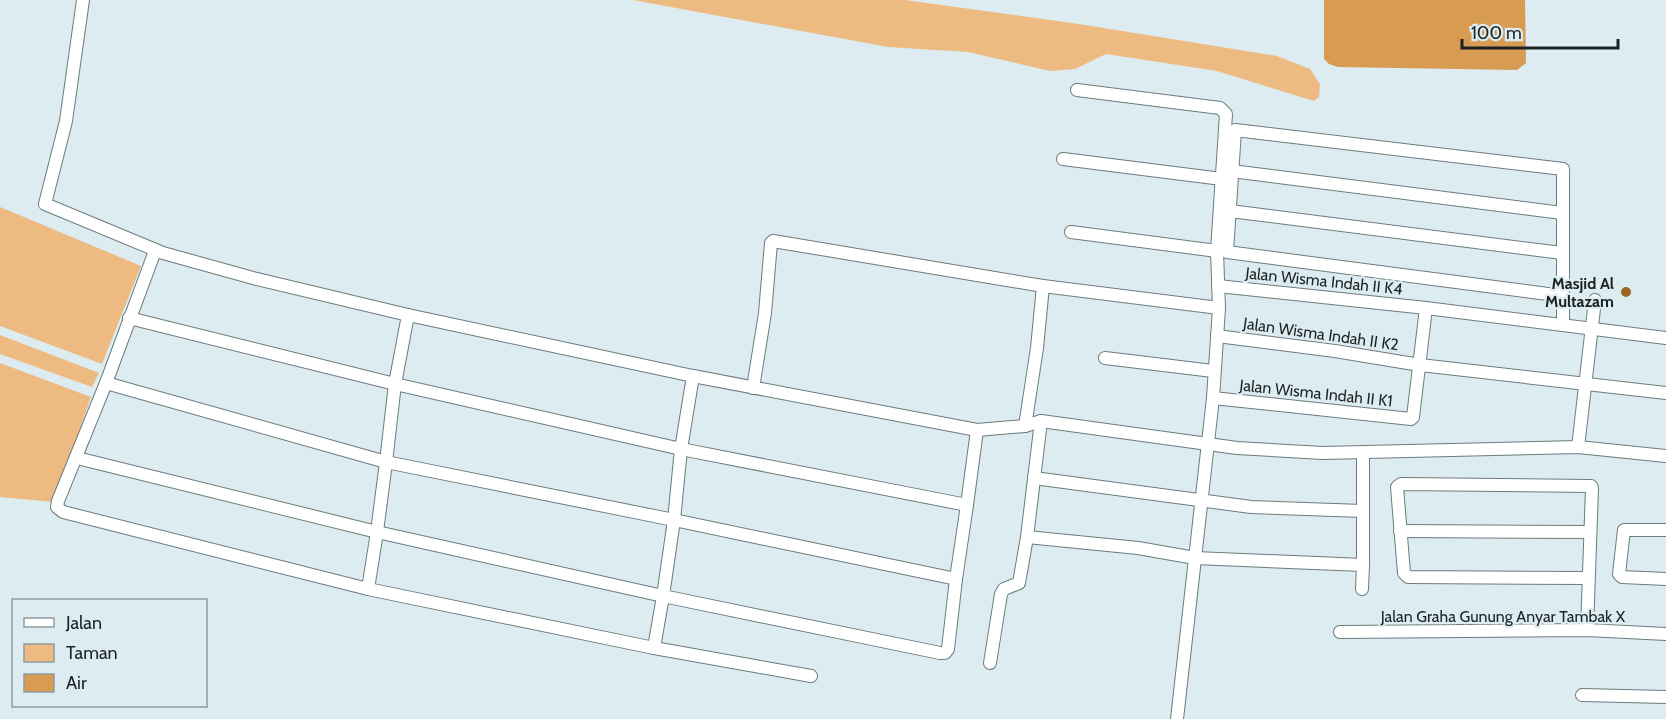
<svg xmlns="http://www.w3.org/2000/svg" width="1666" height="719" viewBox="0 0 1666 719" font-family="Cabin,sans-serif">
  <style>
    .green { fill: #edbb81 }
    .water { fill: #d79b52 }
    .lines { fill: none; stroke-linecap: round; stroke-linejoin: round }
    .street-casing { stroke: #6c7b7e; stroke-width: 14 }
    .street { stroke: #fff; stroke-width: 12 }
    .poi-dot { fill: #9c681f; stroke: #dcecf0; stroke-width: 2 }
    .labels { text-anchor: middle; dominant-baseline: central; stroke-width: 4.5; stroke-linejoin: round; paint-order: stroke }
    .street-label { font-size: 16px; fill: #1c2224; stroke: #dcecf0 }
    .poi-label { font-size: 16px; font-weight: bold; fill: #1c2224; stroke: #dcecf0; text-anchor: end }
  </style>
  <rect width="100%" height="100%" fill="#dcecf0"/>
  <g class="green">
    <path d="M 633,0 L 905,0 L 1079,24 L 1277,56 L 1310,69 L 1320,84 L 1319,97 L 1314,101 L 1217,71 L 1106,54 L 1075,69 L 1050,71 L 968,52 L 888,47 Z"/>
    <path d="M 0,207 L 141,266 L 102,364 L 0,326 Z"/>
    <path d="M 0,335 L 99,373 L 92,387 L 0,354 Z"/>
    <path d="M 0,363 L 91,397 L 54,502 L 0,497 Z"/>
  </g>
  <path class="water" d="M 1324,0 L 1525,0 L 1526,63 L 1517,70 L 1338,67 L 1329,64 L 1324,59 Z"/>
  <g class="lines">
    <g class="street-casing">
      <g id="street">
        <path d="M 83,0 L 66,121 L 45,204 L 163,253 L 253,278 L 408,315 L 693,376 L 977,430 L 1025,426 L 1041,421 L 1237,448 L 1323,453 L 1578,447 L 1666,456"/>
        <path d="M 1077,90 L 1220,108 L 1226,114 L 1217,251 L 1219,308 L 1213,398 L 1177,719"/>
        <path d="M 1063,159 L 1222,179"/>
        <path d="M 1232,171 L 1562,213"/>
        <path d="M 1230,211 L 1562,253"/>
        <path d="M 1071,232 L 1217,251"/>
        <path d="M 155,251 L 106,383 L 58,501 L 57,507 L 63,512 L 368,589 L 377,532 L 663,596 L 674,520 L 956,579 L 967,505"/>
        <path d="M 1218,286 L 1426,308 L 1666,338"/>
        <path d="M 1563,296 L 1227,252 L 1235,130 L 1563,169 L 1563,325"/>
        <path d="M 129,318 L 395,384 L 408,315"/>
        <path d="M 1217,336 L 1335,351 L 1420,365 L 1666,393"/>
        <path d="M 1105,358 L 1213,371"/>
        <path d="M 106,383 L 386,462 L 395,384 L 681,449 L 693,376"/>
        <path d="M 753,388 L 765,313 L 771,243 L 773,241 L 1043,286 L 1219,308"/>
        <path d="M 1213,398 L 1411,419 L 1413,417 L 1426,308"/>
        <path d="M 1025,426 L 1037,348 L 1043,286"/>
        <path d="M 1578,447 L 1595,300"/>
        <path d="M 77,458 L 377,532 L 386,462 L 674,520 L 681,449 L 967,505 L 977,430"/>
        <path d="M 1034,478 L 1251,507 L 1363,511"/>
        <path d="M 1666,530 L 1624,530 L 1619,574 L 1622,577 L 1666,579"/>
        <path d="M 1400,531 L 1590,532"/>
        <path d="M 1027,537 L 1138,548 L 1195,558 L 1363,565 L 1363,453"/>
        <path d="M 368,589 L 654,648"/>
        <path d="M 1362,589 L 1363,565"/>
        <path d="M 1587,630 L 1592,488 L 1591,486 L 1401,484 L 1397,487 L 1404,573 L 1408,577 L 1589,578"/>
        <path d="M 1340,632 L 1587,630 L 1666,634"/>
        <path d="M 990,663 L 1001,594 L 1004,589 L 1019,583 L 1027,537 L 1041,421"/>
        <path d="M 811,676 L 654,648 L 663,596 L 940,653 L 945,653 L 948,649 L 956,579"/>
        <path d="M 1582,695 L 1666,697"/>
      </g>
    </g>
    <use href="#street" class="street"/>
  </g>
  <circle class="poi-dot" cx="1626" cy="292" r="6"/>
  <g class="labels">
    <g class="street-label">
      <text transform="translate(1324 281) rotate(6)">Jalan Wisma Indah II K4</text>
      <text transform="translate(1321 334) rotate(8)">Jalan Wisma Indah II K2</text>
      <text transform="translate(1316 393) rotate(6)">Jalan Wisma Indah II K1</text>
      <text x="1503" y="616">Jalan Graha Gunung Anyar Tambak X</text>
    </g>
    <g class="poi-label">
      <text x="1614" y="283">Masjid Al<tspan x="1614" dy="18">Multazam</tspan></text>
    </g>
  </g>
  <rect x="12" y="599" width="195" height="108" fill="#dcecf0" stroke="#8f9b9e" stroke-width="1.5"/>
  <rect x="24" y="618" width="30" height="9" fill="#ffffff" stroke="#8f9b9e" stroke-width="1.5"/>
  <text x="66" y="629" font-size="18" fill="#1c2224">Jalan</text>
  <rect x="24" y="644" width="30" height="18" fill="#edbb81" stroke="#8f9b9e" stroke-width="1.5"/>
  <text x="66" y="659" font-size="18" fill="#1c2224">Taman</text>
  <rect x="24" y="674" width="30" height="18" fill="#d79b52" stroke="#8f9b9e" stroke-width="1.5"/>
  <text x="66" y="689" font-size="18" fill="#1c2224">Air</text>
  <path d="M1462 39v9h156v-9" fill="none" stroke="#1c2224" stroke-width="3"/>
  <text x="1471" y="39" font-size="18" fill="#1c2224" stroke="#dcecf0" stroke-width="4.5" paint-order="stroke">100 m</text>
</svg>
